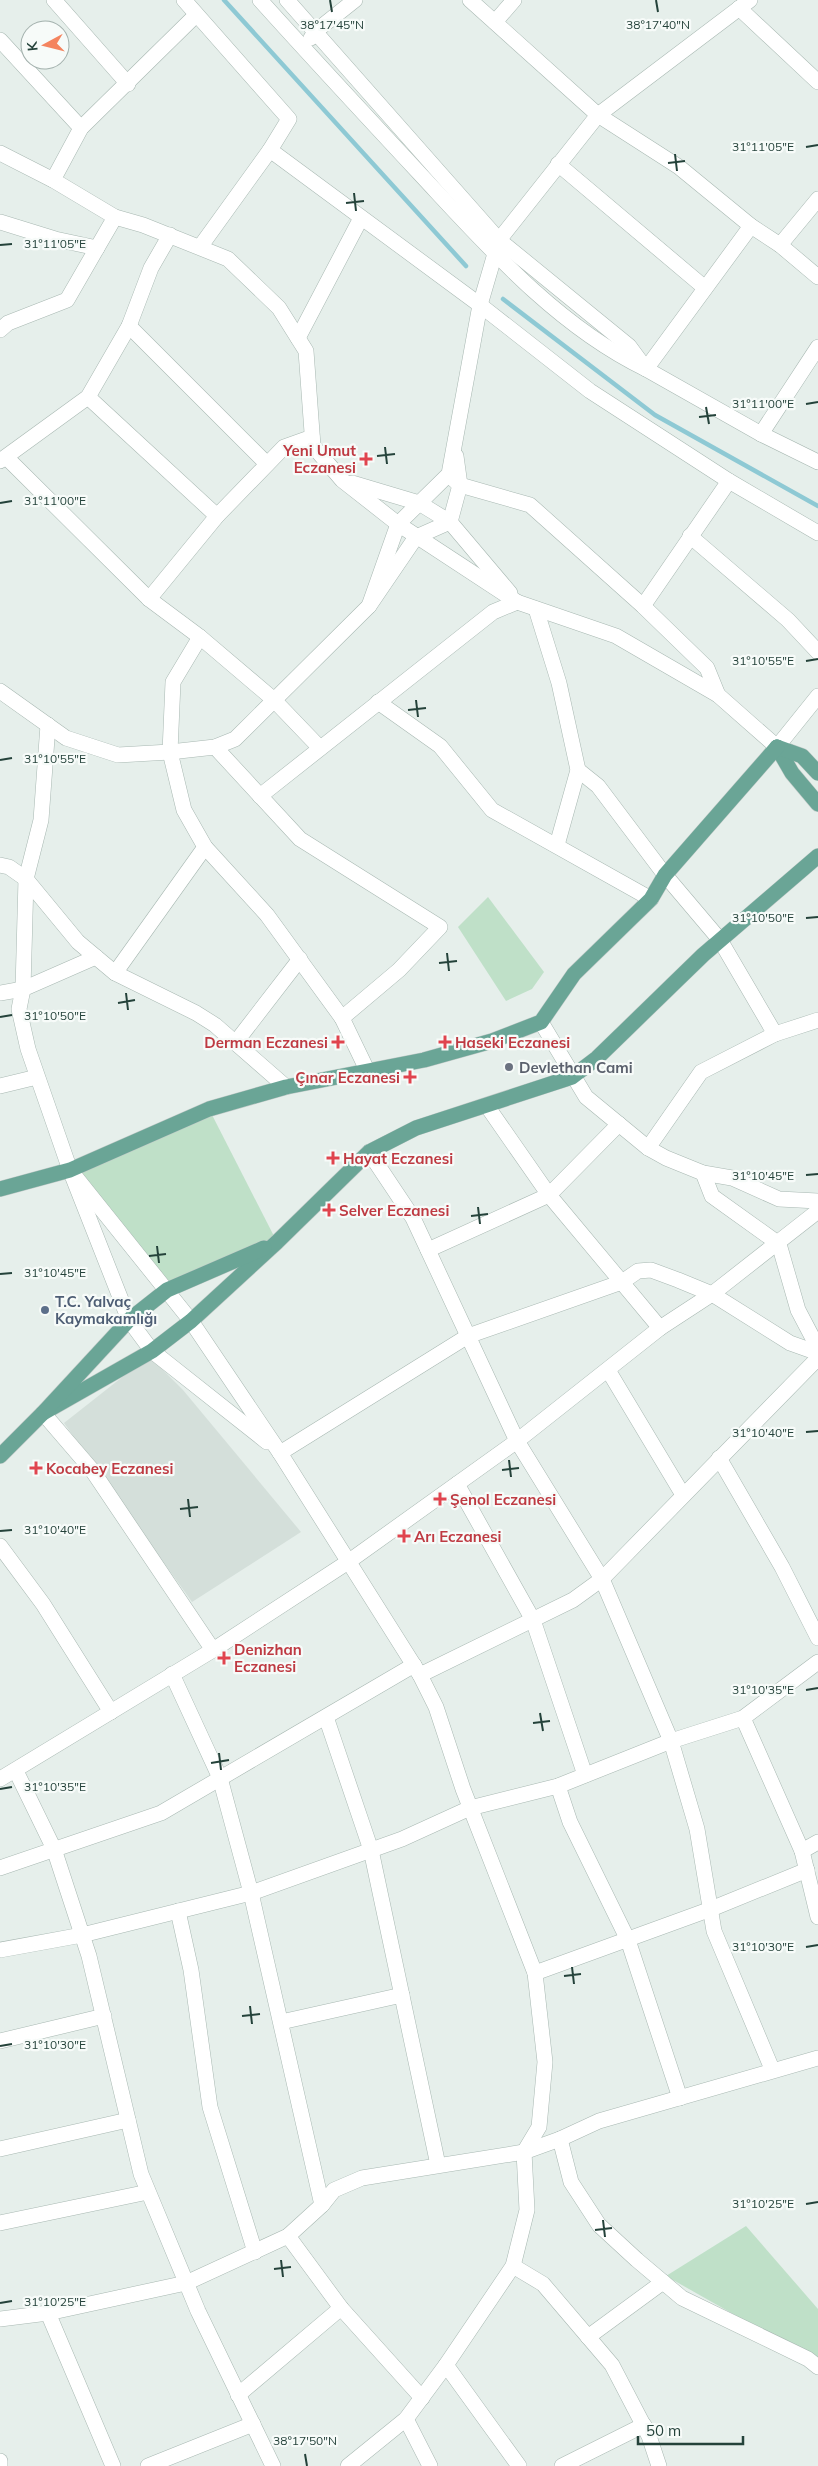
<svg xmlns="http://www.w3.org/2000/svg" width="818" height="2466" viewBox="0 0 818 2466" font-family="Mulish,sans-serif">
  <style>
    .built { fill: #d4dfda }
    .green { fill: #bfe0c8 }
    .lines { fill: none; stroke-linecap: round; stroke-linejoin: round }
    .stream { stroke: #8ec9d4; stroke-width: 4.5 }
    .minor-casing { stroke: #a8b8b2; stroke-width: 16 }
    .major-casing { stroke: #c2cac8; stroke-width: 16 }
    .minor { stroke: #fff; stroke-width: 15 }
    .major { stroke: #6aa596; stroke-width: 15 }
    .ticks { fill: none; stroke: #24423a; stroke-width: 2 }
    .health-dot { fill: #e0444e; stroke: #f7fbf9; stroke-width: 2 }
    .worship-dot { fill: #6b7280; stroke: #f7fbf9; stroke-width: 2 }
    .service-dot { fill: #5c6f8a; stroke: #f7fbf9; stroke-width: 2 }
    .labels { text-anchor: middle; dominant-baseline: central; stroke-width: 4.5; stroke-linejoin: round; paint-order: stroke }
    .health-label { font-size: 15px; font-weight: bold; fill: #be3a42; stroke: #f7fbf9; text-anchor: start }
    .worship-label { font-size: 15px; font-weight: bold; fill: #5b616d; stroke: #f7fbf9; text-anchor: start }
    .service-label { font-size: 15px; font-weight: bold; fill: #4e5e75; stroke: #f7fbf9; text-anchor: start }
    .ticks-label { font-size: 12px; text-anchor: middle; fill: #24423a; stroke: #f7fbf9; stroke-width: 4.5; stroke-linejoin: round; paint-order: stroke }
  </style>
  <rect width="100%" height="100%" fill="#e6efeb"/>
  <path class="built" d="M 149,1356 L 183,1390 L 301,1532 L 192,1602 L 64,1423 Z"/>
  <g class="green">
    <path d="M 488,897 L 544,972 L 532,989 L 506,1001 L 458,927 Z"/>
    <path d="M 209,1109 L 277,1242 L 167,1290 L 70,1170 Z"/>
    <path d="M 746,2226 L 818,2309 L 818,2362 L 666,2276 Z"/>
  </g>
  <g class="lines">
    <g class="stream">
      <path d="M 224,0 L 466,266"/>
      <path d="M 503,299 L 655,415 L 818,506"/>
    </g>
    <g class="minor-casing">
      <g id="minor">
        <path d="M 54,0 L 128,84"/>
        <path d="M 184,0 L 289,119 L 270,150 L 200,247"/>
        <path d="M 260,0 C 313,59 367,117 421,175 C 488,247 557,326 646,369 L 751,226"/>
        <path d="M 287,0 L 499,240 L 629,346 L 646,369 L 761,434 L 818,462"/>
        <path d="M 470,0 L 598,115 L 679,167 L 751,226 L 780,245 L 818,277"/>
        <path d="M 739,8 L 818,82"/>
        <path d="M 495,22 L 514,0"/>
        <path d="M 311,38 L 316,31 L 355,0"/>
        <path d="M 0,40 L 81,128"/>
        <path d="M 270,150 L 480,305 L 590,391 L 729,481 L 818,533"/>
        <path d="M 0,153 L 53,180 L 115,217 L 143,225 L 228,259 L 279,308 L 306,351 L 313,446 L 342,480 L 398,524 L 517,602 L 616,636 L 718,695 L 777,747 L 818,696"/>
        <path d="M 558,164 L 705,288"/>
        <path d="M 53,180 L 81,128 L 196,15"/>
        <path d="M 0,222 L 55,239 L 97,248 L 115,217"/>
        <path d="M 780,245 L 818,199"/>
        <path d="M 129,326 L 267,464"/>
        <path d="M 0,330 L 8,323 L 67,300 L 97,248"/>
        <path d="M 298,338 L 361,218"/>
        <path d="M 88,397 L 217,516"/>
        <path d="M 761,434 L 818,347"/>
        <path d="M 7,458 L 149,599 L 200,637 L 273,699 L 320,748"/>
        <path d="M 0,461 L 88,397 L 129,326 L 151,268 L 170,235"/>
        <path d="M 453,479 L 460,485 L 530,505 L 643,606 L 707,668 L 718,695"/>
        <path d="M 352,483 L 419,503 L 450,522 L 510,593"/>
        <path d="M 690,536 L 788,620 L 818,652"/>
        <path d="M 149,599 L 217,516 L 284,447 L 312,437"/>
        <path d="M 369,606 L 398,524 L 449,474 L 480,305 L 499,240 L 598,115 L 750,0"/>
        <path d="M 643,606 L 729,481"/>
        <path d="M 536,609 L 559,683 L 578,770 L 557,845"/>
        <path d="M 200,637 L 173,682 L 170,752 L 184,810 L 205,847 L 267,915 L 342,1018 L 368,1072"/>
        <path d="M 0,691 L 66,738 L 118,755 L 170,752 L 215,747 L 235,739 L 369,606 L 416,537 L 450,522 L 460,485 L 456,456"/>
        <path d="M 378,702 L 440,746 L 492,810 L 651,899"/>
        <path d="M 48,725 L 41,820 L 26,879 L 23,989 L 19,1009 L 28,1049 L 70,1170 L 129,1320 L 152,1351 L 267,1442"/>
        <path d="M 215,747 L 300,839 L 440,927 L 399,970 L 342,1018"/>
        <path d="M 578,770 L 598,786 L 665,875 L 720,940 L 775,1034"/>
        <path d="M 260,796 L 493,612 L 517,602"/>
        <path d="M 0,865 L 9,867 L 26,879 L 78,942 L 115,973 L 196,1013 L 215,1025 L 286,1087"/>
        <path d="M 115,973 L 205,847"/>
        <path d="M 0,993 L 23,989 L 96,957"/>
        <path d="M 541,1022 L 586,1097 L 648,1148 L 666,1158 L 703,1173 L 732,1178 L 779,1199 L 818,1201"/>
        <path d="M 236,1042 L 300,959"/>
        <path d="M 0,1086 L 37,1077"/>
        <path d="M 487,1106 L 549,1195 L 660,1328"/>
        <path d="M 648,1148 L 701,1072 L 775,1034 L 818,1020"/>
        <path d="M 369,1152 L 413,1218 L 517,1441 L 602,1579 L 671,1741 L 697,1829 L 714,1931 L 772,2069"/>
        <path d="M 70,1170 L 191,1321 L 280,1453 L 420,1675 L 436,1707 L 463,1789 L 535,1973 L 545,2062 L 539,2127 L 524,2152 L 527,2210 L 513,2266 L 446,2365 L 406,2419 L 348,2466"/>
        <path d="M 703,1173 L 712,1196 L 779,1244 L 798,1310 L 818,1348"/>
        <path d="M 428,1250 L 549,1195 L 619,1124"/>
        <path d="M 608,1370 L 683,1495"/>
        <path d="M 43,1413 L 92,1470 L 213,1650"/>
        <path d="M 280,1453 L 468,1336 L 622,1282 L 638,1271 L 651,1270 L 678,1280 L 712,1294 L 790,1343 L 818,1353"/>
        <path d="M 719,1458 L 782,1567 L 818,1638"/>
        <path d="M 457,1484 L 533,1620 L 585,1775"/>
        <path d="M 0,1546 L 43,1604 L 111,1712"/>
        <path d="M 172,1674 L 220,1778 L 251,1893 L 322,2205"/>
        <path d="M 420,1675 L 573,1600 L 602,1579 L 818,1358"/>
        <path d="M 326,1717 L 371,1850 L 438,2165"/>
        <path d="M 743,1718 L 802,1851 L 818,1917"/>
        <path d="M 16,1771 L 54,1849 L 89,1956 L 141,2174 L 198,2311 L 273,2466"/>
        <path d="M 0,1779 L 213,1650 L 348,1562 L 517,1441 L 660,1328 L 712,1294 L 818,1211"/>
        <path d="M 558,1786 L 570,1822 L 628,1940 L 680,2098"/>
        <path d="M 802,1851 L 818,1842"/>
        <path d="M 0,1868 L 161,1813 L 414,1665"/>
        <path d="M 178,1911 L 191,1970 L 210,2107 L 255,2252"/>
        <path d="M 0,1950 L 82,1935 L 251,1893 L 402,1839 L 470,1808 L 558,1786 L 671,1741 L 743,1718 L 818,1662"/>
        <path d="M 535,1973 L 711,1909 L 807,1870"/>
        <path d="M 281,2022 L 402,1995"/>
        <path d="M 0,2041 L 104,2016"/>
        <path d="M 560,2139 L 571,2182 L 599,2225 L 637,2260 L 682,2298 L 808,2359 L 818,2367"/>
        <path d="M 0,2149 L 128,2120"/>
        <path d="M 0,2223 L 148,2192"/>
        <path d="M 288,2236 L 341,2308 L 422,2398"/>
        <path d="M 513,2266 L 543,2284 L 612,2365 L 649,2436 L 659,2466"/>
        <path d="M 48,2313 L 113,2466"/>
        <path d="M 0,2319 L 48,2313 L 186,2283 L 288,2236 L 322,2205 L 334,2190 L 362,2178 L 524,2152 L 560,2139 L 599,2121 L 818,2058"/>
        <path d="M 588,2337 L 663,2282"/>
        <path d="M 446,2365 L 519,2466"/>
        <path d="M 238,2395 L 341,2308"/>
        <path d="M 406,2419 L 430,2466"/>
        <path d="M 0,2461 L 0,2466"/>
        <path d="M 148,2466 L 253,2424"/>
        <path d="M 562,2466 L 644,2425"/>
      </g>
    </g>
    <g class="major-casing">
      <g id="major">
        <path d="M 777,747 L 792,773 L 818,804"/>
        <path d="M 777,747 L 802,756 L 818,773"/>
        <path d="M 0,1189 L 70,1170 L 209,1109 L 286,1087 L 424,1060 L 492,1041 L 541,1022 L 574,974 L 651,899 L 665,875 L 777,747"/>
        <path d="M 43,1413 L 152,1351 L 191,1321 L 277,1242 L 369,1152 L 416,1128 L 572,1077 L 597,1058 L 703,955 L 818,856"/>
        <path d="M 0,1456 L 43,1413 L 129,1320 L 167,1290 L 264,1248"/>
      </g>
    </g>
    <use href="#minor" class="minor"/>
    <use href="#major" class="major"/>
  </g>
  <path class="ticks" d="M 330,0 L 332,12M 656,0 L 658,12M 806,147 L 818,145M 675,154 L 677,171M 668,163 L 685,161M 354,193 L 356,211M 346,203 L 364,201M 0,245 L 12,244M 806,404 L 818,402M 706,407 L 709,424M 699,417 L 716,415M 385,447 L 387,464M 377,456 L 395,454M 0,503 L 12,501M 806,661 L 818,659M 416,700 L 418,717M 408,710 L 426,708M 0,760 L 12,758M 806,918 L 818,917M 447,953 L 449,971M 439,963 L 457,961M 126,993 L 128,1010M 118,1003 L 135,1000M 0,1017 L 12,1015M 806,1175 L 818,1174M 478,1207 L 480,1224M 471,1216 L 488,1214M 157,1246 L 159,1263M 149,1256 L 166,1254M 0,1274 L 12,1273M 806,1432 L 818,1431M 509,1460 L 511,1477M 502,1470 L 519,1468M 188,1499 L 190,1517M 180,1509 L 198,1507M 0,1531 L 12,1530M 806,1690 L 818,1688M 540,1713 L 543,1731M 533,1723 L 550,1721M 219,1753 L 221,1770M 211,1763 L 229,1760M 0,1789 L 12,1787M 806,1947 L 818,1945M 572,1967 L 574,1984M 564,1976 L 581,1974M 250,2006 L 252,2024M 242,2016 L 260,2014M 0,2046 L 12,2044M 806,2204 L 818,2202M 603,2220 L 605,2237M 595,2230 L 612,2228M 281,2260 L 283,2277M 274,2269 L 291,2267M 0,2303 L 12,2301M 305,2454 L 307,2466"/>
  <g class="health-dot">
    <path d="M363.5 451.5h5v5h5v5h-5v5h-5v-5h-5v-5h5z"/>
    <path d="M335.5 1034.5h5v5h5v5h-5v5h-5v-5h-5v-5h5z"/>
    <path d="M442.5 1034.5h5v5h5v5h-5v5h-5v-5h-5v-5h5z"/>
    <path d="M407.5 1069.5h5v5h5v5h-5v5h-5v-5h-5v-5h5z"/>
    <path d="M330.5 1150.5h5v5h5v5h-5v5h-5v-5h-5v-5h5z"/>
    <path d="M326.5 1202.5h5v5h5v5h-5v5h-5v-5h-5v-5h5z"/>
    <path d="M33.5 1460.5h5v5h5v5h-5v5h-5v-5h-5v-5h5z"/>
    <path d="M437.5 1491.5h5v5h5v5h-5v5h-5v-5h-5v-5h5z"/>
    <path d="M401.5 1528.5h5v5h5v5h-5v5h-5v-5h-5v-5h5z"/>
    <path d="M221.5 1650.5h5v5h5v5h-5v5h-5v-5h-5v-5h5z"/>
  </g>
  <circle class="worship-dot" cx="509" cy="1067" r="5"/>
  <circle class="service-dot" cx="45" cy="1310" r="5"/>
  <g class="labels">
    <g class="health-label">
      <text x="356" y="450" text-anchor="end">Yeni Umut<tspan x="356" dy="17">Eczanesi</tspan></text>
      <text x="328" y="1042" text-anchor="end">Derman Eczanesi</text>
      <text x="455" y="1042">Haseki Eczanesi</text>
      <text x="400" y="1077" text-anchor="end">Çınar Eczanesi</text>
      <text x="343" y="1158">Hayat Eczanesi</text>
      <text x="339" y="1210">Selver Eczanesi</text>
      <text x="46" y="1468">Kocabey Eczanesi</text>
      <text x="450" y="1499">Şenol Eczanesi</text>
      <text x="414" y="1536">Arı Eczanesi</text>
      <text x="234" y="1649">Denizhan<tspan x="234" dy="17">Eczanesi</tspan></text>
    </g>
    <g class="worship-label">
      <text x="519" y="1067">Devlethan Cami</text>
    </g>
    <g class="service-label">
      <text x="55" y="1301">T.C. Yalvaç<tspan x="55" dy="17">Kaymakamlığı</tspan></text>
    </g>
  </g>
  <g class="ticks-label">
    <text x="332" y="29">38°17'45"N</text>
    <text x="658" y="29">38°17'40"N</text>
    <text x="763" y="151">31°11'05"E</text>
    <text x="55" y="248">31°11'05"E</text>
    <text x="763" y="408">31°11'00"E</text>
    <text x="55" y="505">31°11'00"E</text>
    <text x="763" y="665">31°10'55"E</text>
    <text x="55" y="763">31°10'55"E</text>
    <text x="763" y="922">31°10'50"E</text>
    <text x="55" y="1020">31°10'50"E</text>
    <text x="763" y="1180">31°10'45"E</text>
    <text x="55" y="1277">31°10'45"E</text>
    <text x="763" y="1437">31°10'40"E</text>
    <text x="55" y="1534">31°10'40"E</text>
    <text x="763" y="1694">31°10'35"E</text>
    <text x="55" y="1791">31°10'35"E</text>
    <text x="763" y="1951">31°10'30"E</text>
    <text x="55" y="2049">31°10'30"E</text>
    <text x="763" y="2208">31°10'25"E</text>
    <text x="55" y="2306">31°10'25"E</text>
    <text x="305" y="2445">38°17'50"N</text>
  </g>
  <g transform="translate(45 45) rotate(263)"><circle r="24" fill="#f7fbf9" stroke="#a3b1ad"/>
  <path d="M0-4L9 19L0 12L-9 19Z" fill="#f4845f"/>
  <text y="-8" font-size="14" font-weight="bold" text-anchor="middle" fill="#24423a">K</text>
  </g>
  <path d="M638 2436v8h105v-8" fill="none" stroke="#24423a" stroke-width="2.5"/>
  <text x="646" y="2436" font-size="15" fill="#24423a" stroke="#f7fbf9" stroke-width="4" paint-order="stroke">50 m</text>
</svg>
